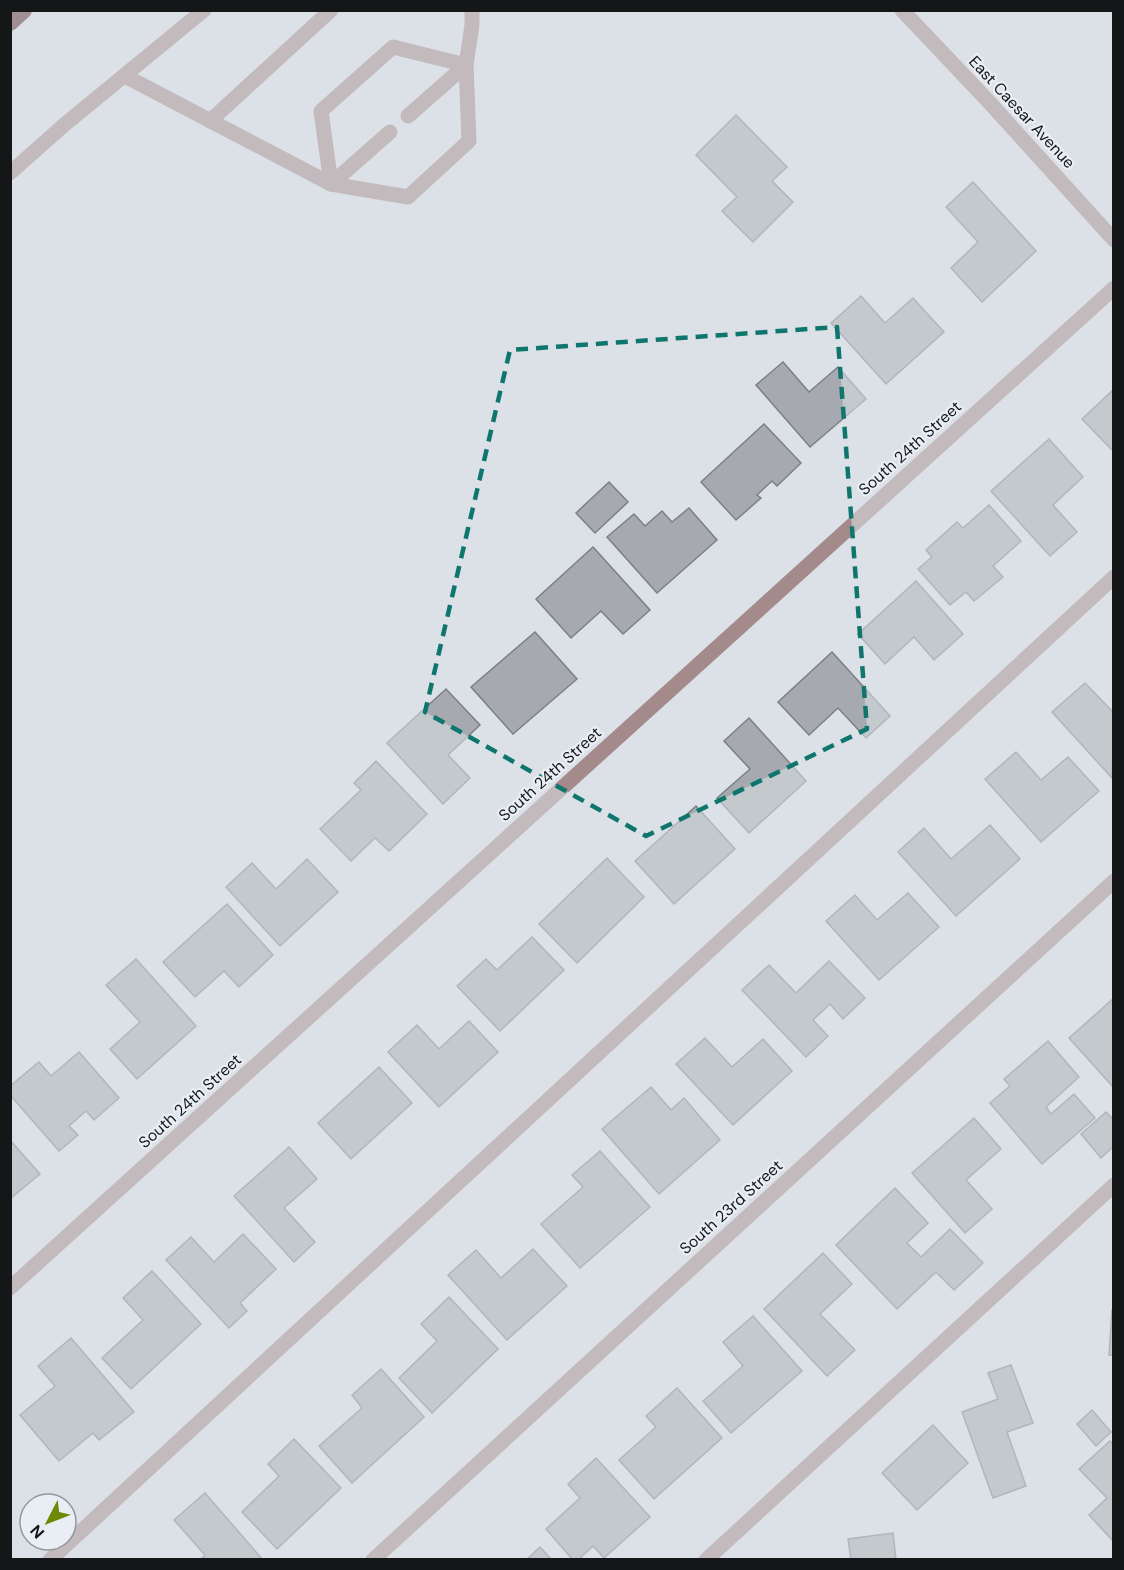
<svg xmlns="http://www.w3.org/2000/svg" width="1124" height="1570" viewBox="0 0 1124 1570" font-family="'DM Sans',sans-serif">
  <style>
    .building { fill: #a6aab0; stroke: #7b8086; stroke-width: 1.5 }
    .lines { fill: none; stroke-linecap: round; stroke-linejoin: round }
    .service { stroke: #a48a8a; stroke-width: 15 }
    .minor { stroke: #a48a8a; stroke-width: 15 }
    .tertiary { stroke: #a48a8a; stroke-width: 15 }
    .motorway { stroke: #5a292d; stroke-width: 18 }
    .marked { fill: none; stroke: #0f766e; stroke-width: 4.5; stroke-dasharray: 12 8; stroke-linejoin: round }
    .labels { text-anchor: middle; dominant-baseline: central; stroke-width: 4.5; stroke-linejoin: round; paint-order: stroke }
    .street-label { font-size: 16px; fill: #141618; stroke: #e9eef5 }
  </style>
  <rect width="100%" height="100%" fill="#dce1e8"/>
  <g class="building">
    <path d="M 736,115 L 787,167 L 772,181 L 793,202 L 753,242 L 722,211 L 737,197 L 696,155 Z"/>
    <path d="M 973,182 L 1036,251 L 982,302 L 951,268 L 978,242 L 946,207 Z"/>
    <path d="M 861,296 L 885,323 L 913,298 L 944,332 L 886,384 L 831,323 Z"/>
    <path d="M 783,362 L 809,392 L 838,367 L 866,399 L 810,447 L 756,385 Z"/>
    <path d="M 1114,389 L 1114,447 L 1111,449 L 1082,419 Z"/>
    <path d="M 764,424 L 801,463 L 777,486 L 772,481 L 757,495 L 761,498 L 736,520 L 701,482 Z"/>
    <path d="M 1049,439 L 1083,477 L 1053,505 L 1077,532 L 1050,556 L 991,491 Z"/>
    <path d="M 609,482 L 628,502 L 595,533 L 576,513 Z"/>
    <path d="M 989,505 L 1021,541 L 993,566 L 1003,577 L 974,601 L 966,592 L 950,605 L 918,569 L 932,557 L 926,550 L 957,522 L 963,528 Z"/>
    <path d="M 689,508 L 717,540 L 657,593 L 607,537 L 634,514 L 645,526 L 662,511 L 672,522 Z"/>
    <path d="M 593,547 L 650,610 L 623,634 L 601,611 L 571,638 L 536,599 Z"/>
    <path d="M 916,581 L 963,634 L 934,660 L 914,637 L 885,664 L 858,634 Z"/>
    <path d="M 535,632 L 577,679 L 513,734 L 471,687 Z"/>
    <path d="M 832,652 L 890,716 L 866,738 L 838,708 L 809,735 L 778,702 Z"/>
    <path d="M 1085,683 L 1114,713 L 1112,778 L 1052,712 Z"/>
    <path d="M 446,689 L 480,725 L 448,755 L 470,778 L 443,804 L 387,743 Z"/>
    <path d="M 749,718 L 806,781 L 749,833 L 717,798 L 750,769 L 724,741 Z"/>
    <path d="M 1016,752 L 1041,780 L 1068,757 L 1099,791 L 1041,842 L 985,779 Z"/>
    <path d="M 376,761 L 427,814 L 389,851 L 375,838 L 351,861 L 320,829 L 361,790 L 354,783 Z"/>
    <path d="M 696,806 L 735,849 L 674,904 L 635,861 Z"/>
    <path d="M 990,825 L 1020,859 L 956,916 L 898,852 L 924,828 L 951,859 Z"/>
    <path d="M 607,858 L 644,897 L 577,963 L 539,924 Z"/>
    <path d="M 307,859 L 338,892 L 280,946 L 226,887 L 252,863 L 276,889 Z"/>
    <path d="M 908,893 L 939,927 L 879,980 L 826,921 L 855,895 L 877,920 Z"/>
    <path d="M 227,904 L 273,955 L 239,987 L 224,971 L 195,997 L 163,962 Z"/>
    <path d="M 532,937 L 564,970 L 500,1031 L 457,986 L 486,959 L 497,970 Z"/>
    <path d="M 136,959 L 196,1026 L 137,1079 L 110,1049 L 140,1022 L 106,985 Z"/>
    <path d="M 829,961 L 865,998 L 843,1019 L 830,1004 L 813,1020 L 828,1036 L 806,1057 L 742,990 L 769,965 L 796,993 Z"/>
    <path d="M 1114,998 L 1114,1088 L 1069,1038 Z"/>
    <path d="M 469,1021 L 498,1052 L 439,1107 L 388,1052 L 417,1025 L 439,1049 Z"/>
    <path d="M 705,1038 L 732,1067 L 763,1039 L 792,1071 L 733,1125 L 676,1064 Z"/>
    <path d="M 1048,1041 L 1079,1077 L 1046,1107 L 1051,1114 L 1074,1094 L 1095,1118 L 1042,1164 L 990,1103 L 1010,1086 L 1004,1079 Z"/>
    <path d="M 79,1052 L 119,1098 L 94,1120 L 86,1111 L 69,1126 L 78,1135 L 59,1151 L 10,1095 L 10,1086 L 39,1062 L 51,1076 Z"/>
    <path d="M 379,1067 L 412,1103 L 351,1159 L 318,1123 Z"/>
    <path d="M 651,1087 L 671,1110 L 684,1098 L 720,1140 L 659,1194 L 602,1129 Z"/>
    <path d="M 1106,1112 L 1114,1120 L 1114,1146 L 1101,1158 L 1081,1134 Z"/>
    <path d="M 974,1118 L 1001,1149 L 966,1180 L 992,1209 L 965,1233 L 912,1173 Z"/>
    <path d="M 10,1140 L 40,1174 L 10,1199 Z"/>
    <path d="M 289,1147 L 317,1179 L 284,1208 L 315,1242 L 294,1262 L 234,1196 Z"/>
    <path d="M 600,1151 L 650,1207 L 580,1268 L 541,1224 L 583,1187 L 572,1175 Z"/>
    <path d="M 895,1188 L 928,1223 L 907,1243 L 921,1257 L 950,1229 L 983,1263 L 954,1290 L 936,1272 L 897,1309 L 836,1245 Z"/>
    <path d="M 243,1234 L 276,1269 L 240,1303 L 247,1311 L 229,1328 L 166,1260 L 191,1237 L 214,1262 Z"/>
    <path d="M 533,1249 L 567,1286 L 507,1340 L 448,1275 L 476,1250 L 501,1278 Z"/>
    <path d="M 823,1253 L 852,1284 L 820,1314 L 855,1350 L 827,1376 L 764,1309 Z"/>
    <path d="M 152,1271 L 201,1324 L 131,1389 L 102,1358 L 143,1320 L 123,1298 Z"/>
    <path d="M 449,1297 L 498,1349 L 432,1413 L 399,1378 L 437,1341 L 421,1324 Z"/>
    <path d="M 1112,1310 L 1114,1310 L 1114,1355 L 1109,1355 Z"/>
    <path d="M 753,1316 L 802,1371 L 731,1433 L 703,1401 L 743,1366 L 723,1342 Z"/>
    <path d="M 71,1338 L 134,1412 L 99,1440 L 93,1433 L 59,1461 L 20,1415 L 55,1386 L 38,1366 Z"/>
    <path d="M 1011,1365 L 1033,1423 L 1007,1432 L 1026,1486 L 993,1498 L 962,1412 L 998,1399 L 988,1373 Z"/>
    <path d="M 381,1369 L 424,1417 L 352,1483 L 319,1446 L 362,1408 L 352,1395 Z"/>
    <path d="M 677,1388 L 722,1438 L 654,1499 L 619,1460 L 656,1427 L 646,1416 Z"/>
    <path d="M 1092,1410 L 1111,1432 L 1096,1446 L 1077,1424 Z"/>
    <path d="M 933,1425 L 968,1463 L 917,1510 L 882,1473 Z"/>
    <path d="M 294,1439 L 341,1488 L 277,1549 L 242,1512 L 279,1476 L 268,1464 Z"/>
    <path d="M 1110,1441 L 1114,1445 L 1114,1542 L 1089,1515 L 1107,1498 L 1079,1469 Z"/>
    <path d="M 596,1458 L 650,1517 L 604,1558 L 593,1546 L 578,1560 L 573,1560 L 546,1529 L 580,1498 L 568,1484 Z"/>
    <path d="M 205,1493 L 263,1560 L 200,1560 L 205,1555 L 174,1520 Z"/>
    <path d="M 893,1533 L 896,1560 L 851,1560 L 848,1539 Z"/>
    <path d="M 540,1547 L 552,1560 L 526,1560 Z"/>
  </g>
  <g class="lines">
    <g class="service">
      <path d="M 466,65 L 393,47 L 321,111 L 331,184 L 408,197 L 469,141 L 466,65 L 472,25 L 472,10"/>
      <path d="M 125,76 L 331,184 L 390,132"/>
      <path d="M 408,116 L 466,65"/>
      <path d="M 210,121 L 331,10"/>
      <path d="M 50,1560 L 1114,577"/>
      <path d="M 706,1560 L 1114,1185"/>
    </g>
    <g class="minor">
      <path d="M 10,1288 L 1114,288"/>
      <path d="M 373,1560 L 1114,881"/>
    </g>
    <g class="tertiary">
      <path d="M 902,10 L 989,102 L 1114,240"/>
      <path d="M 10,173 L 64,125 L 204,10"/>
    </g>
    <path class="motorway" d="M 10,22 L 23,10"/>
  </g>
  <path d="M0 0H1124V1570H0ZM 837,327 L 867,729 L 646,836 L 425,712 L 510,350 Z" fill="#dce1e8" fill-opacity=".55" fill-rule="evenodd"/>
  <path class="marked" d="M 837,327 L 867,729 L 646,836 L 425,712 L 510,350 Z"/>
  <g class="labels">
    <g class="street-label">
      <text transform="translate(1022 112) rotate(47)">East Caesar Avenue</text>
      <text transform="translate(910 448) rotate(-42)">South 24th Street</text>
      <text transform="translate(550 774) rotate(-42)">South 24th Street</text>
      <text transform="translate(190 1101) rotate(-42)">South 24th Street</text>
      <text transform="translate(731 1207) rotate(-42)">South 23rd Street</text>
    </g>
  </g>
  <rect width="1124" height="1570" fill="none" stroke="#141618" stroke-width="24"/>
  <g transform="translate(48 1522) rotate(228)"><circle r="28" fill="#e9eef5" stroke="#94989d" stroke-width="1.5"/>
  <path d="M0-4.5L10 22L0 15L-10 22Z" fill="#6c8a05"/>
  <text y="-9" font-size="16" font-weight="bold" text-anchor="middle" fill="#141618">N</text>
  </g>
</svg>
